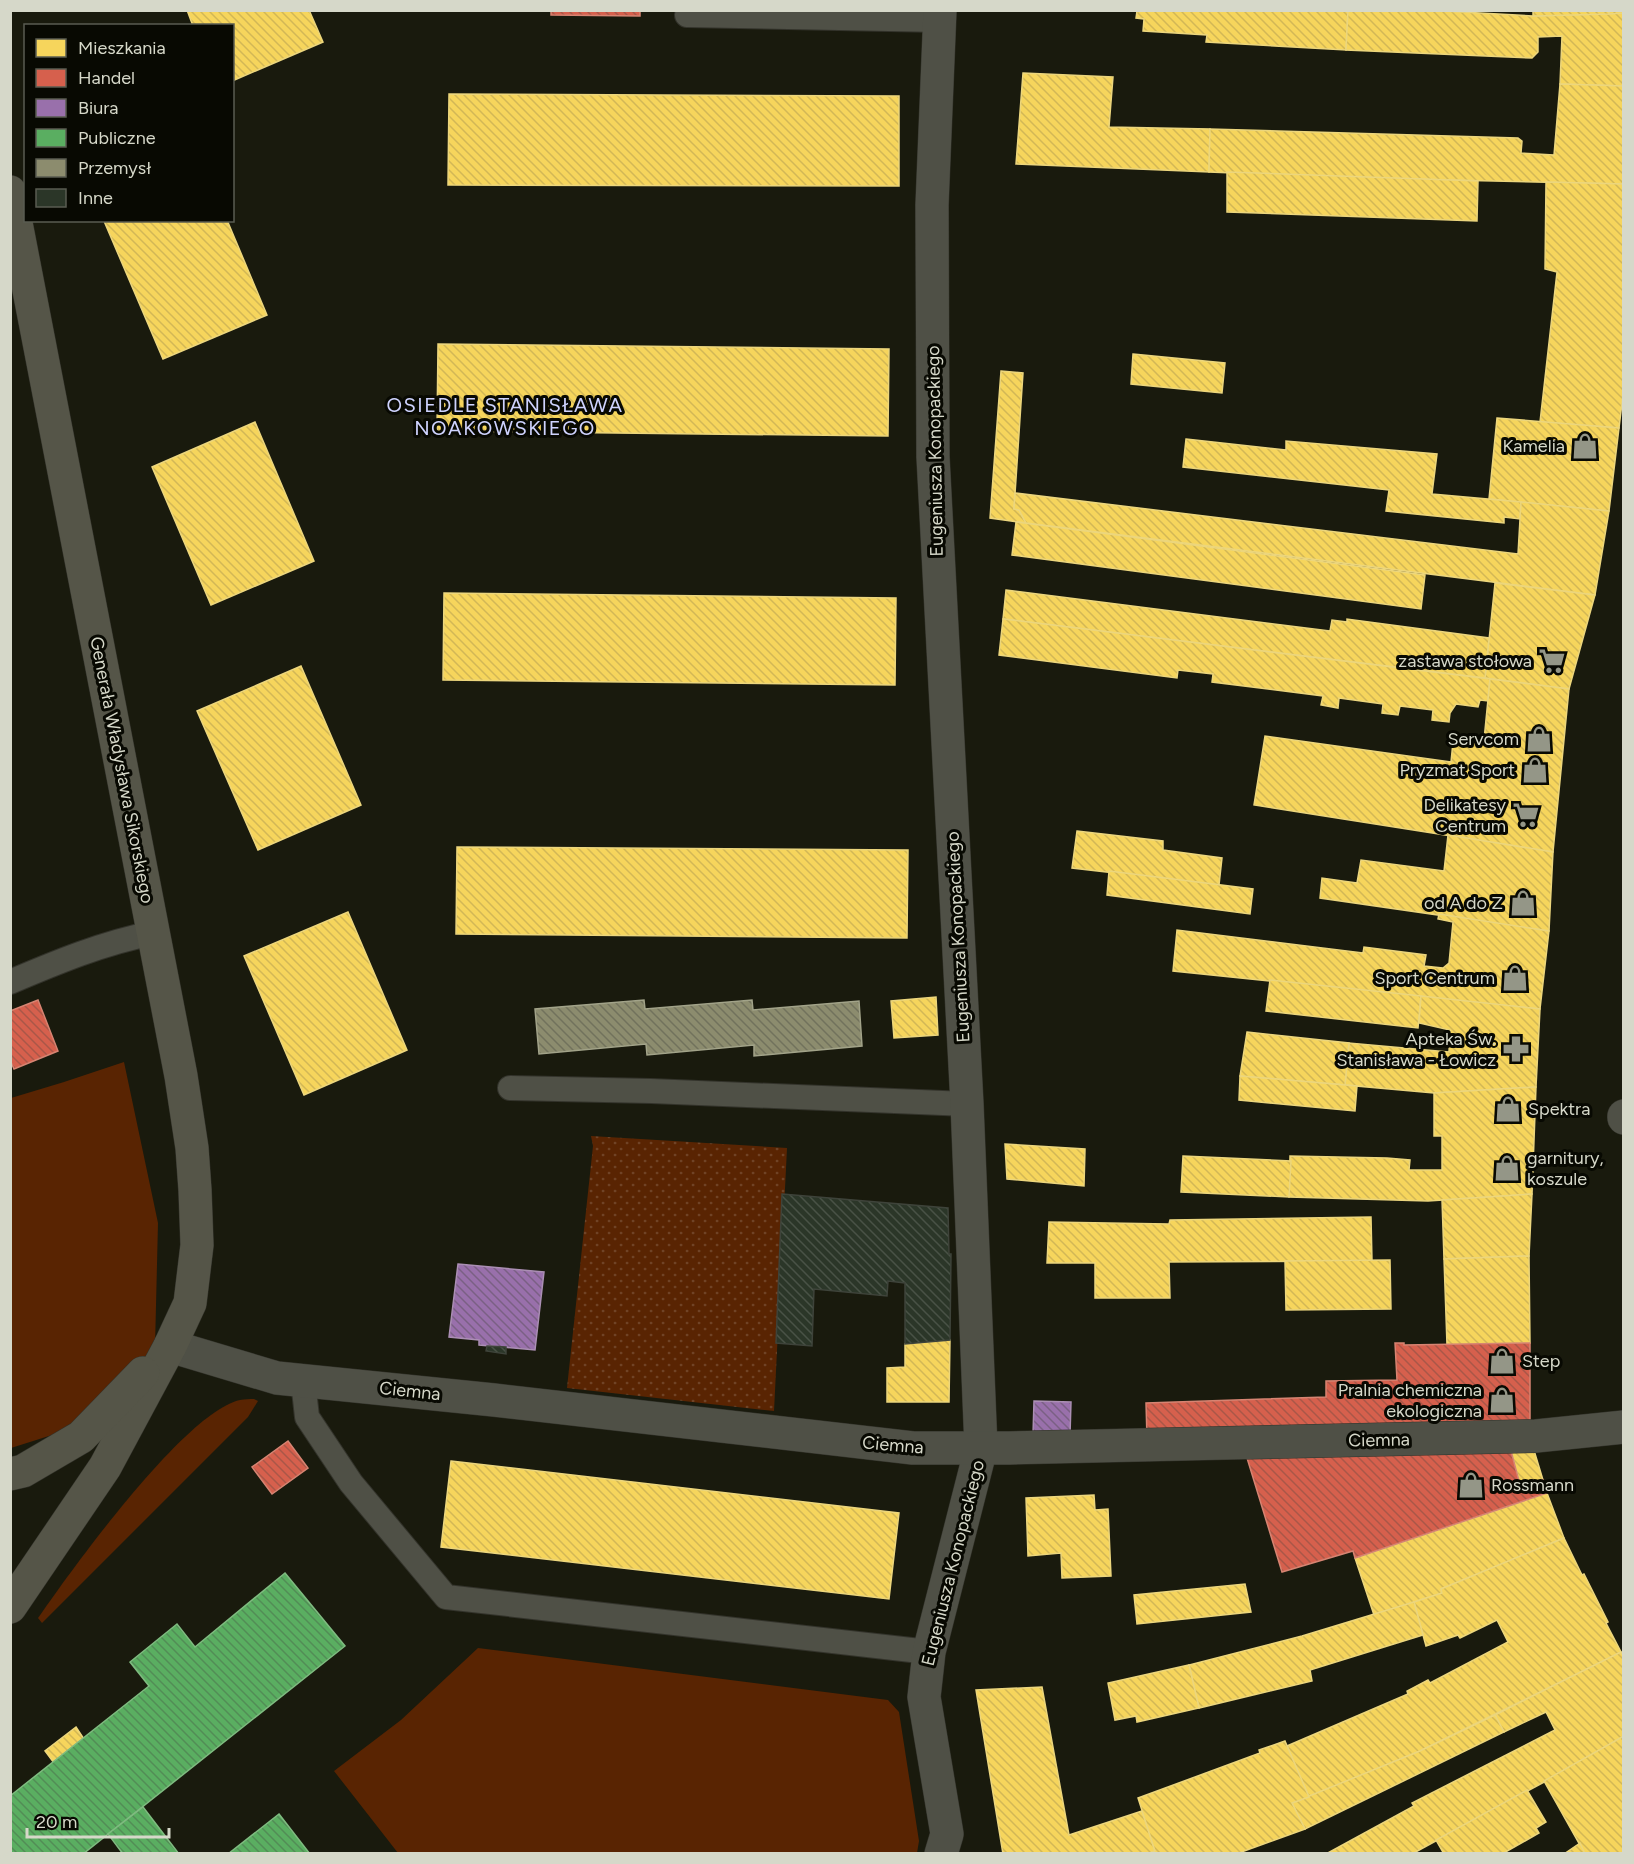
<svg xmlns="http://www.w3.org/2000/svg" width="1634" height="1864" viewBox="0 0 1634 1864" font-family="Figtree,sans-serif">
  <style>
    .green { fill: #592402 }
    .park { fill: url(#park-dots) }
    .homes { fill: url(#homes-back-hatch); stroke: #ecd67d; stroke-width: 1.5 }
    .shops { fill: url(#shops-back-hatch); stroke: #d68472; stroke-width: 1.5 }
    .offices { fill: url(#offices-back-hatch); stroke: #ab8fb4; stroke-width: 1.5 }
    .public { fill: url(#public-back-hatch); stroke: #7fbb80; stroke-width: 1.5 }
    .industry { fill: url(#industry-back-hatch); stroke: #a2a389; stroke-width: 1.5 }
    .building { fill: url(#building-back-hatch); stroke: #3e433a; stroke-width: 1.5 }
    .lines { fill: none; stroke-linecap: round; stroke-linejoin: round }
    .lane-casing { stroke: #33332b; stroke-width: 26 }
    .street-casing { stroke: #33332b; stroke-width: 34 }
    .secondary-casing { stroke: #33332b; stroke-width: 34 }
    .lane { stroke: #4f5046; stroke-width: 24 }
    .street { stroke: #4f5046; stroke-width: 33 }
    .secondary { stroke: #555548; stroke-width: 33 }
    .labels { text-anchor: middle; dominant-baseline: central; stroke-width: 6; stroke-linejoin: round; paint-order: stroke }
    .poi-label { font-size: 18px; fill: #d6d8c9; stroke: #080902; text-anchor: end }
    .street-label { font-size: 18px; fill: #d6d8c9; stroke: #080902 }
    .neighbourhood-label { font-size: 20px; letter-spacing: 1.5px; fill: #cfd3fe; stroke: #080902 }
  </style>
  <defs>
    <pattern id="park-dots" width="8" height="8" patternUnits="userSpaceOnUse" patternTransform="scale(1.5)"><rect width="8" height="8" fill="#592402"/><path d="M2 2h.1M6 6h.1" fill="none" stroke="#704326" stroke-width="1.8" stroke-linecap="round"/></pattern>
    <pattern id="homes-back-hatch" width="6" height="6" patternUnits="userSpaceOnUse" patternTransform="scale(1.5)"><rect width="6" height="6" fill="#f6d55c"/><path d="M-1 5l2 2M0 0l6 6M5-1l2 2" fill="none" stroke="#d2b756"/></pattern>
    <pattern id="shops-back-hatch" width="6" height="6" patternUnits="userSpaceOnUse" patternTransform="scale(1.5)"><rect width="6" height="6" fill="#d6604d"/><path d="M-1 5l2 2M0 0l6 6M5-1l2 2" fill="none" stroke="#a95748"/></pattern>
    <pattern id="offices-back-hatch" width="6" height="6" patternUnits="userSpaceOnUse" patternTransform="scale(1.5)"><rect width="6" height="6" fill="#9970ab"/><path d="M-1 5l2 2M0 0l6 6M5-1l2 2" fill="none" stroke="#7a6084"/></pattern>
    <pattern id="public-back-hatch" width="6" height="6" patternUnits="userSpaceOnUse" patternTransform="scale(1.5)"><rect width="6" height="6" fill="#5aae61"/><path d="M-1 5l2 2M0 0l6 6M5-1l2 2" fill="none" stroke="#528d56"/></pattern>
    <pattern id="industry-back-hatch" width="6" height="6" patternUnits="userSpaceOnUse" patternTransform="scale(1.5)"><rect width="6" height="6" fill="#8c8c6e"/><path d="M-1 5l2 2M0 0l6 6M5-1l2 2" fill="none" stroke="#71725c"/></pattern>
    <pattern id="building-back-hatch" width="6" height="6" patternUnits="userSpaceOnUse" patternTransform="scale(1.5)"><rect width="6" height="6" fill="#2b3628"/><path d="M-1 5l2 2M0 0l6 6M5-1l2 2" fill="none" stroke="#495246"/></pattern>
  </defs>
  <rect width="100%" height="100%" fill="#191a0d"/>
  <g class="green">
    <path d="M 124,1062 L 158,1223 L 155,1347 L 71,1429 L 11,1448 L 11,1098 L 64,1082 Z"/>
    <path d="M 254,1399 L 258,1401 L 248,1417 L 42,1623 L 38,1618 C 72,1569 185,1412 240,1400 C 245,1399 250,1399 254,1399 Z"/>
    <path d="M 478,1648 L 888,1700 L 899,1712 L 919,1841 L 917,1853 L 398,1853 L 334,1771 L 401,1720 Z"/>
  </g>
  <path class="park" d="M 591,1136 L 787,1148 L 774,1411 L 567,1388 L 593,1146 Z"/>
  <g class="homes">
    <path d="M 187,10 L 309,10 L 323,42 L 232,81 L 232,26 L 193,26 Z"/>
    <path d="M 1129,10 L 1348,10 L 1346,50 L 1206,42 L 1207,35 L 1143,31 L 1144,19 L 1136,18 L 1137,11 Z"/>
    <path d="M 1348,10 L 1425,10 L 1533,16 L 1624,13 L 1624,86 L 1560,84 L 1562,36 L 1538,37 L 1538,52 L 1532,58 L 1346,50 Z"/>
    <path d="M 1533,10 L 1609,10 L 1609,14 L 1533,16 Z"/>
    <path d="M 1609,10 L 1624,10 L 1624,13 L 1609,14 Z"/>
    <path d="M 1023,73 L 1113,77 L 1109,127 L 1210,129 L 1209,172 L 1016,164 Z"/>
    <path d="M 1560,84 L 1624,86 L 1624,184 L 1361,178 L 1209,172 L 1210,129 L 1518,138 L 1522,141 L 1521,153 L 1554,155 Z"/>
    <path d="M 449,94 L 899,96 L 899,186 L 448,185 Z"/>
    <path d="M 1227,172 L 1478,181 L 1477,221 L 1227,212 Z"/>
    <path d="M 1546,182 L 1624,184 L 1624,386 L 1619,428 L 1540,422 L 1557,272 L 1545,269 Z"/>
    <path d="M 227,220 L 267,315 L 163,359 L 104,221 Z"/>
    <path d="M 438,344 L 889,349 L 888,436 L 437,431 Z"/>
    <path d="M 1133,354 L 1225,363 L 1222,393 L 1131,384 Z"/>
    <path d="M 1001,371 L 1023,373 L 1014,509 L 1019,510 L 1026,523 L 990,518 Z"/>
    <path d="M 1497,418 L 1619,428 L 1609,511 L 1489,499 Z"/>
    <path d="M 255,422 L 314,561 L 211,605 L 152,467 Z"/>
    <path d="M 1186,439 L 1286,450 L 1286,441 L 1437,454 L 1432,494 L 1521,502 L 1520,519 L 1504,517 L 1504,523 L 1386,511 L 1389,490 L 1183,467 Z"/>
    <path d="M 1015,493 L 1518,554 L 1521,502 L 1609,511 L 1595,595 L 1026,523 L 1019,510 L 1014,509 Z"/>
    <path d="M 1016,522 L 1425,575 L 1421,609 L 1012,555 Z"/>
    <path d="M 1495,583 L 1595,595 L 1569,689 L 1485,678 Z"/>
    <path d="M 1006,590 L 1330,631 L 1332,620 L 1347,622 L 1347,619 L 1489,638 L 1485,678 L 1003,619 Z"/>
    <path d="M 444,593 L 896,598 L 895,685 L 443,680 Z"/>
    <path d="M 1003,619 L 1490,679 L 1488,701 L 1480,700 L 1478,707 L 1456,704 L 1450,713 L 1449,722 L 1432,720 L 1433,710 L 1400,706 L 1398,715 L 1382,713 L 1383,704 L 1339,698 L 1338,708 L 1321,705 L 1323,696 L 1212,682 L 1213,674 L 1178,670 L 1177,678 L 999,655 Z"/>
    <path d="M 301,666 L 361,805 L 258,850 L 197,711 Z"/>
    <path d="M 1490,679 L 1569,689 L 1553,852 L 1254,805 L 1265,736 L 1451,762 L 1453,742 L 1459,737 L 1484,740 Z"/>
    <path d="M 1077,831 L 1163,841 L 1163,850 L 1222,858 L 1219,885 L 1072,868 Z"/>
    <path d="M 1448,835 L 1553,852 L 1549,931 L 1320,898 L 1322,878 L 1357,883 L 1361,860 L 1444,871 Z"/>
    <path d="M 457,847 L 908,850 L 907,938 L 456,934 Z"/>
    <path d="M 1109,871 L 1253,889 L 1250,914 L 1107,895 Z"/>
    <path d="M 348,912 L 407,1050 L 304,1095 L 244,956 Z"/>
    <path d="M 1439,914 L 1549,931 L 1540,1009 L 1173,971 L 1177,930 L 1363,953 L 1364,947 L 1426,955 L 1424,966 L 1443,968 L 1449,963 L 1453,922 L 1438,919 Z"/>
    <path d="M 1270,980 L 1421,996 L 1418,1028 L 1266,1011 Z"/>
    <path d="M 1421,996 L 1540,1009 L 1536,1087 L 1434,1093 L 1345,1085 L 1349,1043 L 1449,1052 L 1450,1030 L 1419,1023 Z"/>
    <path d="M 936,997 L 938,1035 L 894,1038 L 891,1001 Z"/>
    <path d="M 1247,1032 L 1349,1043 L 1345,1085 L 1240,1076 Z"/>
    <path d="M 1240,1076 L 1357,1086 L 1355,1111 L 1239,1100 Z"/>
    <path d="M 1536,1087 L 1532,1194 L 1428,1201 L 1289,1197 L 1290,1156 L 1387,1158 L 1410,1160 L 1409,1170 L 1442,1170 L 1442,1136 L 1434,1136 L 1434,1093 Z"/>
    <path d="M 1005,1144 L 1085,1149 L 1084,1186 L 1007,1179 Z"/>
    <path d="M 1183,1156 L 1291,1161 L 1289,1197 L 1181,1192 Z"/>
    <path d="M 1532,1194 L 1529,1256 L 1444,1259 L 1442,1200 Z"/>
    <path d="M 1371,1217 L 1372,1261 L 1169,1262 L 1170,1298 L 1095,1298 L 1095,1263 L 1047,1263 L 1049,1222 L 1169,1224 L 1170,1220 Z"/>
    <path d="M 1529,1256 L 1530,1343 L 1447,1345 L 1444,1259 Z"/>
    <path d="M 1390,1260 L 1391,1309 L 1286,1310 L 1285,1261 Z"/>
    <path d="M 950,1340 L 949,1402 L 887,1402 L 887,1368 L 905,1367 L 905,1344 Z"/>
    <path d="M 1510,1447 L 1533,1447 L 1543,1480 L 1520,1485 Z"/>
    <path d="M 451,1461 L 899,1513 L 889,1599 L 441,1547 Z"/>
    <path d="M 1547,1493 L 1564,1538 L 1441,1589 L 1442,1593 L 1374,1615 L 1355,1558 Z"/>
    <path d="M 1094,1495 L 1095,1510 L 1108,1509 L 1111,1576 L 1062,1578 L 1061,1553 L 1028,1556 L 1026,1498 Z"/>
    <path d="M 1564,1538 L 1582,1575 L 1584,1574 L 1608,1622 L 1606,1623 L 1621,1652 L 1420,1751 L 1309,1797 L 1287,1746 L 1408,1694 L 1407,1691 L 1428,1680 L 1430,1683 L 1508,1642 L 1497,1620 L 1460,1638 L 1458,1635 L 1426,1646 L 1414,1602 L 1442,1593 L 1441,1589 Z"/>
    <path d="M 1245,1584 L 1251,1612 L 1137,1624 L 1134,1595 Z"/>
    <path d="M 1414,1602 L 1423,1635 L 1310,1670 L 1312,1681 L 1199,1708 L 1189,1665 L 1302,1636 Z"/>
    <path d="M 1621,1652 L 1624,1657 L 1624,1736 L 1546,1781 L 1412,1854 L 1326,1854 L 1414,1806 L 1412,1803 L 1555,1730 L 1546,1712 L 1504,1732 L 1495,1715 Z"/>
    <path d="M 1189,1665 L 1199,1708 L 1137,1722 L 1136,1716 L 1115,1720 L 1108,1683 Z"/>
    <path d="M 1042,1687 L 1069,1835 L 1142,1811 L 1155,1851 L 1147,1854 L 1003,1854 L 976,1690 Z"/>
    <path d="M 1495,1715 L 1504,1732 L 1305,1829 L 1292,1803 L 1420,1751 Z"/>
    <path d="M 76,1727 L 84,1739 L 54,1763 L 45,1751 Z"/>
    <path d="M 1624,1736 L 1624,1854 L 1585,1854 L 1544,1781 Z"/>
    <path d="M 1285,1741 L 1309,1797 L 1292,1803 L 1305,1829 L 1236,1854 L 1147,1854 L 1155,1851 L 1138,1798 L 1260,1753 L 1259,1750 Z"/>
    <path d="M 1527,1790 L 1546,1822 L 1536,1828 L 1539,1833 L 1502,1854 L 1444,1854 L 1436,1840 Z"/>
    <path d="M 1580,1843 L 1585,1854 L 1564,1854 Z"/>
  </g>
  <g class="shops">
    <path d="M 551,10 L 640,10 L 640,16 L 551,15 Z"/>
    <path d="M 38,1000 L 58,1051 L 14,1069 L 10,1060 L 10,1011 Z"/>
    <path d="M 1395,1343 L 1404,1343 L 1404,1345 L 1530,1343 L 1530,1428 L 1147,1438 L 1146,1403 L 1326,1397 L 1326,1381 L 1397,1380 Z"/>
    <path d="M 288,1441 L 308,1468 L 272,1494 L 252,1467 Z"/>
    <path d="M 1510,1447 L 1520,1485 L 1543,1480 L 1547,1493 L 1355,1558 L 1353,1551 L 1282,1572 L 1247,1458 Z"/>
  </g>
  <g class="offices">
    <path d="M 458,1264 L 544,1272 L 535,1350 L 479,1345 L 479,1340 L 449,1337 Z"/>
    <path d="M 1034,1401 L 1071,1402 L 1070,1435 L 1033,1434 Z"/>
  </g>
  <g class="public">
    <path d="M 285,1573 L 345,1646 L 83,1854 L 10,1854 L 10,1796 L 149,1686 L 130,1662 L 177,1624 L 195,1647 Z"/>
    <path d="M 143,1807 L 179,1854 L 123,1854 L 108,1834 Z"/>
    <path d="M 279,1814 L 310,1854 L 228,1854 Z"/>
  </g>
  <path class="industry" d="M 644,1000 L 645,1009 L 752,1000 L 753,1010 L 859,1001 L 862,1046 L 754,1056 L 754,1045 L 647,1055 L 646,1044 L 539,1054 L 535,1009 Z"/>
  <g class="building">
    <path d="M 782,1194 L 948,1208 L 949,1254 L 951,1254 L 950,1340 L 905,1344 L 905,1283 L 888,1281 L 887,1296 L 814,1289 L 812,1346 L 776,1343 Z"/>
    <path d="M 487,1346 L 506,1347 L 506,1354 L 486,1351 Z"/>
  </g>
  <g class="lines">
    <g class="lane-casing">
      <g id="lane">
        <path d="M 687,15 L 940,20"/>
        <path d="M 10,982 C 57,962 103,943 153,933"/>
        <path d="M 510,1088 L 651,1091 L 967,1104"/>
        <path d="M 303,1381 L 307,1417 L 351,1483 L 446,1597 L 929,1652"/>
      </g>
    </g>
    <g class="street-casing">
      <g id="street">
        <path d="M 940,10 L 932,205 L 933,457 L 967,1104 L 981,1448 L 929,1652 L 924,1697 L 947,1834 L 941,1854"/>
        <path d="M 1624,1116 L 1624,1118"/>
        <path d="M 170,1346 L 277,1378 L 494,1400 L 913,1448 L 1009,1448 L 1536,1436 L 1624,1427"/>
      </g>
    </g>
    <g class="secondary-casing">
      <g id="secondary">
        <path d="M 10,192 L 181,1076 L 192,1148 L 195,1190 L 197,1245 L 190,1303 L 170,1346 L 105,1467 L 10,1607"/>
        <path d="M 10,1474 L 23,1471 L 81,1437 L 143,1373"/>
      </g>
    </g>
    <use href="#lane" class="lane"/>
    <use href="#street" class="street"/>
    <use href="#secondary" class="secondary"/>
  </g>
  <defs>
    <g id="shop-bare" transform="scale(2.07)"><path d="M-5-2.5h2.3a2.7 3.5 0 0 1 5.4 0H5L5.5 6h-11ZM-1.5-2.5h3a1.5 2.3 0 0 0-3 0Z" fill="#949687" stroke="#080902" stroke-width="2.5" paint-order="stroke"/></g>
    <g id="supermarket-bare" transform="scale(2.07)"><path d="M-6-5.5h2.5l.6 2H6L4.5 2H-2.5L-4.4-4H-6ZM-1.5 3.2a1.3 1.3 0 1 0 .1 0ZM3 3.2a1.3 1.3 0 1 0 .1 0Z" fill="#949687" stroke="#080902" stroke-width="2.5" paint-order="stroke"/></g>
    <g id="pharmacy-bare" transform="scale(2.07)"><path d="M-2-6h4v4h4v4h-4v4h-4v-4h-4v-4h4Z" fill="#949687" stroke="#080902" stroke-width="2.5" paint-order="stroke"/></g>
  </defs>
  <g fill-rule="evenodd">
    <use href="#shop-bare" x="1585" y="446"/>
    <use href="#supermarket-bare" x="1552" y="661"/>
    <use href="#shop-bare" x="1539" y="739"/>
    <use href="#shop-bare" x="1535" y="770"/>
    <use href="#supermarket-bare" x="1526" y="815"/>
    <use href="#shop-bare" x="1523" y="903"/>
    <use href="#shop-bare" x="1515" y="978"/>
    <use href="#pharmacy-bare" x="1516" y="1049"/>
    <use href="#shop-bare" x="1508" y="1109"/>
    <use href="#shop-bare" x="1507" y="1168"/>
    <use href="#shop-bare" x="1502" y="1361"/>
    <use href="#shop-bare" x="1502" y="1400"/>
    <use href="#shop-bare" x="1471" y="1485"/>
  </g>
  <g class="labels">
    <g class="poi-label">
      <text x="1565" y="446">Kamelia</text>
      <text x="1532" y="661">zastawa stołowa</text>
      <text x="1519" y="739">Servcom</text>
      <text x="1515" y="770">Pryzmat Sport</text>
      <text x="1506" y="805">Delikatesy<tspan x="1506" dy="21">Centrum</tspan></text>
      <text x="1503" y="903">od A do Z</text>
      <text x="1495" y="978">Sport Centrum</text>
      <text x="1496" y="1039">Apteka Św.<tspan x="1496" dy="21">Stanisława - Łowicz</tspan></text>
      <text x="1528" y="1109" text-anchor="start">Spektra</text>
      <text x="1527" y="1158" text-anchor="start">garnitury,<tspan x="1527" dy="21">koszule</tspan></text>
      <text x="1522" y="1361" text-anchor="start">Step</text>
      <text x="1482" y="1390">Pralnia chemiczna<tspan x="1482" dy="21">ekologiczna</tspan></text>
      <text x="1491" y="1485" text-anchor="start">Rossmann</text>
    </g>
    <g class="street-label">
      <text transform="translate(935 451) rotate(-91)">Eugeniusza Konopackiego</text>
      <text transform="translate(122 770) rotate(79)">Generała Władysława Sikorskiego</text>
      <text transform="translate(958 937) rotate(-93)">Eugeniusza Konopackiego</text>
      <text transform="translate(410 1391) rotate(6)">Ciemna</text>
      <text transform="translate(1379 1440) rotate(-1)">Ciemna</text>
      <text transform="translate(893 1445) rotate(5)">Ciemna</text>
      <text transform="translate(953 1563) rotate(-76)">Eugeniusza Konopackiego</text>
    </g>
    <g class="neighbourhood-label">
      <text x="505" y="405">OSIEDLE STANISŁAWA<tspan x="505" dy="23">NOAKOWSKIEGO</tspan></text>
    </g>
  </g>
  <rect width="1634" height="1864" fill="none" stroke="#d6d8c9" stroke-width="24"/>
  <rect x="24" y="24" width="210" height="198" fill="#080902" stroke="#5a5c52" stroke-width="1.5"/>
  <rect x="36" y="39" width="30" height="18" fill="#f6d55c" stroke="#5a5c52" stroke-width="1.5"/>
  <text x="78" y="54" font-size="18" fill="#d6d8c9">Mieszkania</text>
  <rect x="36" y="69" width="30" height="18" fill="#d6604d" stroke="#5a5c52" stroke-width="1.5"/>
  <text x="78" y="84" font-size="18" fill="#d6d8c9">Handel</text>
  <rect x="36" y="99" width="30" height="18" fill="#9970ab" stroke="#5a5c52" stroke-width="1.5"/>
  <text x="78" y="114" font-size="18" fill="#d6d8c9">Biura</text>
  <rect x="36" y="129" width="30" height="18" fill="#5aae61" stroke="#5a5c52" stroke-width="1.5"/>
  <text x="78" y="144" font-size="18" fill="#d6d8c9">Publiczne</text>
  <rect x="36" y="159" width="30" height="18" fill="#8c8c6e" stroke="#5a5c52" stroke-width="1.5"/>
  <text x="78" y="174" font-size="18" fill="#d6d8c9">Przemysł</text>
  <rect x="36" y="189" width="30" height="18" fill="#2b3628" stroke="#5a5c52" stroke-width="1.5"/>
  <text x="78" y="204" font-size="18" fill="#d6d8c9">Inne</text>
  <path d="M27 1828v9h142v-9" fill="none" stroke="#d6d8c9" stroke-width="3"/>
  <text x="36" y="1828" font-size="18" fill="#d6d8c9" stroke="#080902" stroke-width="4.5" paint-order="stroke">20 m</text>
</svg>
